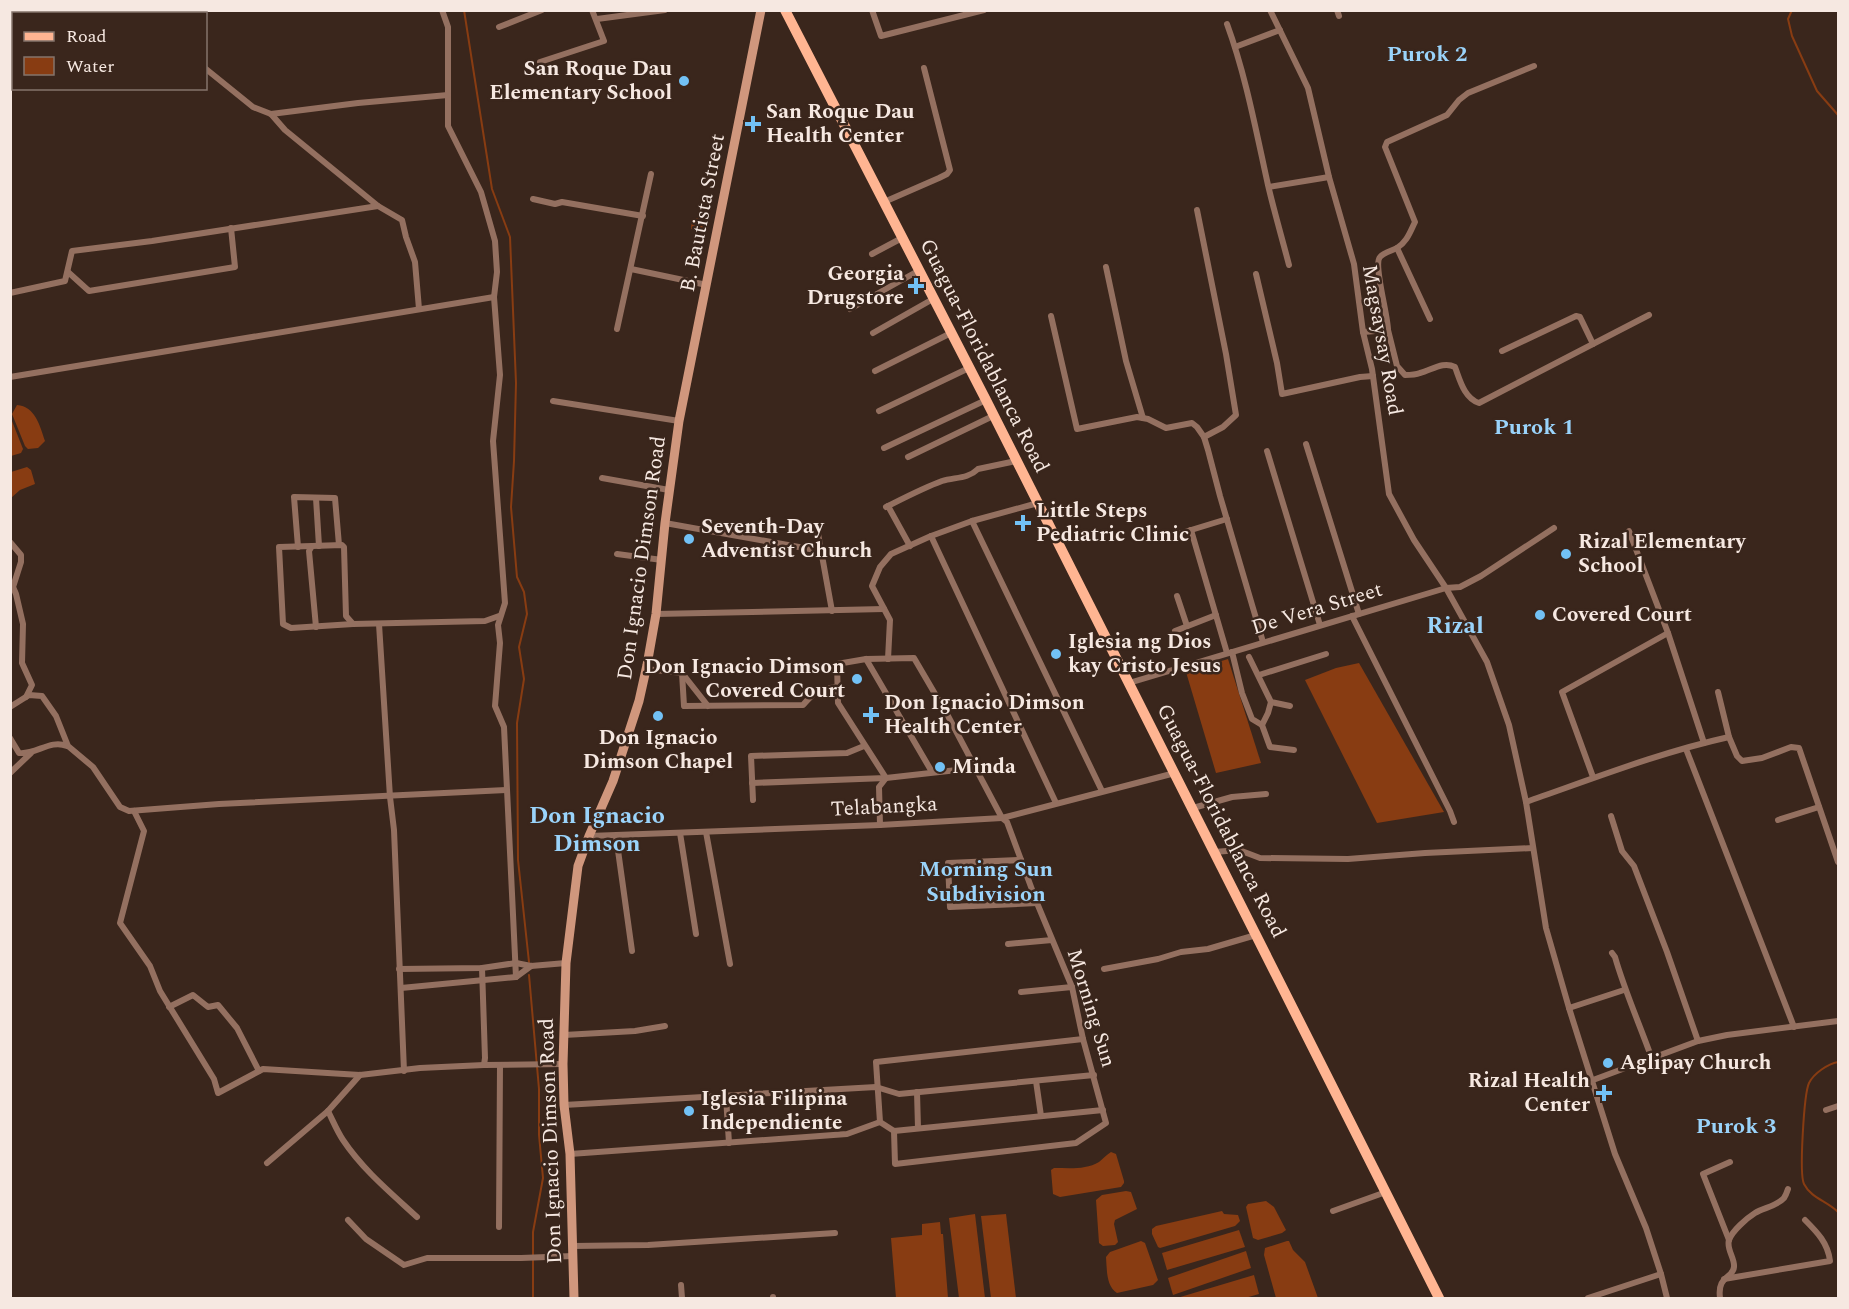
<svg xmlns="http://www.w3.org/2000/svg" width="1849" height="1309" viewBox="0 0 1849 1309" font-family="Spectral,serif">
  <style>
    .water { fill: #883c12 }
    .lines { fill: none; stroke-linecap: round; stroke-linejoin: round }
    .stream { stroke: #883c12; stroke-width: 2 }
    .street { stroke: #947060; stroke-width: 6 }
    .secondary { stroke: #d0977d; stroke-width: 9 }
    .primary { stroke: #ffb592; stroke-width: 10 }
    .poi-dot { fill: #72c1f5; stroke: #3a261c; stroke-width: 2 }
    .labels { text-anchor: middle; dominant-baseline: central; stroke-width: 5; stroke-linejoin: round; paint-order: stroke }
    .poi-label { font-size: 21px; font-weight: bold; fill: #f6e8e1; stroke: #3a261c; text-anchor: start }
    .street-label { font-size: 21px; fill: #f6e8e1; stroke: #3a261c }
    .neighbourhood-label { font-size: 22px; font-weight: bold; fill: #9ad3fa; stroke: #3a261c }
    .quarter-label { font-size: 24px; font-weight: bold; fill: #9ad3fa; stroke: #3a261c }
  </style>
  <rect width="100%" height="100%" fill="#3a261c"/>
  <g class="water">
    <path d="M 692,218 L 708,219 L 710,221 L 708,228 L 705,233 L 691,229 Z"/>
    <path d="M 17,405 C 35,406 40,426 45,441 L 38,448 L 28,449 L 25,446 L 12,414 Z"/>
    <path d="M 10,416 L 23,449 L 21,453 L 11,456 Z"/>
    <path d="M 27,467 L 31,470 L 35,484 L 20,490 L 11,498 L 11,472 Z"/>
    <path d="M 1228,659 L 1261,763 L 1216,773 L 1186,672 Z"/>
    <path d="M 1359,663 L 1444,812 L 1377,823 L 1305,680 L 1336,668 Z"/>
    <path d="M 1111,1152 L 1116,1154 L 1124,1181 L 1124,1183 L 1121,1187 L 1060,1197 L 1053,1194 L 1051,1170 L 1054,1168 C 1069,1168 1086,1170 1099,1162 C 1103,1159 1106,1155 1111,1152 Z"/>
    <path d="M 1126,1191 L 1131,1192 L 1137,1209 L 1115,1220 L 1114,1224 L 1118,1242 L 1115,1245 L 1103,1246 L 1099,1243 L 1096,1200 L 1102,1195 Z"/>
    <path d="M 1266,1201 L 1274,1207 L 1286,1230 L 1282,1233 L 1258,1240 L 1253,1238 L 1246,1207 L 1248,1204 Z"/>
    <path d="M 1222,1211 L 1224,1214 L 1238,1215 L 1240,1221 L 1235,1226 L 1160,1248 L 1158,1247 L 1152,1234 L 1152,1229 L 1156,1226 Z"/>
    <path d="M 975,1214 L 985,1298 L 959,1298 L 949,1218 Z"/>
    <path d="M 1006,1214 L 1016,1298 L 991,1298 L 981,1216 Z"/>
    <path d="M 940,1222 L 941,1234 L 943,1234 L 948,1298 L 896,1298 L 891,1238 L 922,1235 L 922,1224 Z"/>
    <path d="M 1239,1230 L 1245,1247 L 1167,1270 L 1162,1253 Z"/>
    <path d="M 1141,1241 L 1145,1243 L 1158,1280 L 1153,1285 L 1117,1293 C 1106,1286 1107,1270 1106,1257 L 1110,1252 Z"/>
    <path d="M 1287,1241 L 1289,1241 L 1293,1250 L 1305,1262 L 1318,1298 L 1276,1298 L 1264,1255 L 1265,1248 Z"/>
    <path d="M 1246,1251 L 1251,1268 L 1173,1295 L 1168,1278 Z"/>
    <path d="M 1254,1275 L 1259,1294 L 1245,1298 L 1177,1298 Z"/>
  </g>
  <g class="lines">
    <g class="stream">
      <path d="M 464,10 L 492,189 L 510,237 L 516,383 L 514,461 L 511,507 L 517,577 L 524,592 L 527,614 L 519,647 L 524,679 L 517,723 L 518,860 L 529,962"/>
      <path d="M 1792,10 L 1788,19 L 1792,36 L 1817,91 L 1838,115"/>
      <path d="M 529,975 L 539,1089 L 539,1135 L 543,1178 L 533,1232 L 533,1298"/>
      <path d="M 1838,1062 C 1828,1064 1814,1073 1809,1083 C 1804,1094 1799,1174 1804,1184 C 1811,1198 1827,1201 1838,1212"/>
    </g>
    <g class="street">
      <path d="M 121,10 L 126,14"/>
      <path d="M 442,10 L 448,27 L 448,126 L 481,192 L 495,241 L 497,272 L 494,297 L 500,375 L 493,441 L 505,603 L 498,625 L 500,643 L 495,706 L 504,727 L 516,977"/>
      <path d="M 872,10 L 881,36 L 984,10"/>
      <path d="M 1270,10 L 1308,88 L 1329,177 L 1354,264 L 1363,332 L 1372,369 L 1389,494 L 1414,540 L 1446,588 L 1487,662 L 1509,725 L 1526,802 L 1546,928 L 1569,1008 L 1615,1154 L 1646,1228 L 1661,1274 L 1667,1298"/>
      <path d="M 1337,10 L 1339,16"/>
      <path d="M 597,19 L 665,10"/>
      <path d="M 1227,24 C 1246,76 1256,131 1268,185 C 1274,211 1282,238 1289,265"/>
      <path d="M 499,27 L 542,10"/>
      <path d="M 1235,47 L 1280,30"/>
      <path d="M 540,62 L 604,41 L 592,10"/>
      <path d="M 206,69 L 253,107 L 271,114 L 285,130 L 378,206 L 402,220 L 406,237 L 415,262 L 419,309"/>
      <path d="M 271,114 L 358,103 L 448,95"/>
      <path d="M 1269,187 L 1329,177"/>
      <path d="M 533,199 L 555,204 L 562,202 L 643,216"/>
      <path d="M 884,202 L 939,178 L 947,174 L 950,170 L 924,68"/>
      <path d="M 1197,210 L 1226,354 L 1236,415 L 1223,427 L 1204,437"/>
      <path d="M 1397,248 L 1430,319"/>
      <path d="M 872,254 L 902,238"/>
      <path d="M 1106,267 L 1126,361 L 1143,418"/>
      <path d="M 631,269 L 707,285"/>
      <path d="M 68,272 L 89,291 L 235,267 L 231,228"/>
      <path d="M 1256,274 L 1277,363 L 1282,394 L 1360,377 L 1373,376"/>
      <path d="M 10,293 L 65,281 L 72,251 L 152,241 L 378,206"/>
      <path d="M 850,309 L 918,271"/>
      <path d="M 1051,316 L 1077,429 L 1137,417 L 1148,419 L 1166,428 L 1192,423 L 1197,427 L 1204,437 L 1208,450 L 1220,496 L 1263,642"/>
      <path d="M 617,329 L 651,174"/>
      <path d="M 1388,330 L 1397,366 L 1405,375 C 1410,375 1415,375 1420,373 C 1432,370 1443,361 1455,367 C 1460,380 1464,398 1479,403 L 1649,315"/>
      <path d="M 1363,332 L 1388,330 C 1388,315 1373,264 1380,257 C 1384,252 1392,251 1397,248 C 1407,242 1410,232 1415,222 L 1385,147 L 1387,142 L 1447,115 L 1459,100 L 1468,93 L 1534,66"/>
      <path d="M 873,333 L 933,299"/>
      <path d="M 1502,351 L 1576,316 L 1580,317 L 1593,344"/>
      <path d="M 875,371 L 951,333"/>
      <path d="M 10,377 L 494,297"/>
      <path d="M 553,401 L 679,421"/>
      <path d="M 879,411 L 969,368"/>
      <path d="M 1306,444 L 1359,614"/>
      <path d="M 884,448 L 986,400"/>
      <path d="M 1267,451 L 1320,625"/>
      <path d="M 908,457 L 993,416"/>
      <path d="M 602,478 L 669,490"/>
      <path d="M 316,498 L 319,546"/>
      <path d="M 888,506 L 910,546"/>
      <path d="M 886,507 C 904,498 923,488 942,481 C 955,477 968,479 978,469 L 1016,461"/>
      <path d="M 972,521 L 1102,791"/>
      <path d="M 665,523 L 821,551"/>
      <path d="M 817,528 L 832,611"/>
      <path d="M 1191,530 L 1227,653"/>
      <path d="M 1629,531 L 1668,633 L 1704,743"/>
      <path d="M 1178,534 L 1227,519"/>
      <path d="M 931,536 L 1056,803"/>
      <path d="M 10,542 L 21,555 L 21,562 L 13,587 L 16,594 L 23,624 L 22,663 L 32,685 L 26,697"/>
      <path d="M 312,546 L 279,547 L 283,624 L 291,628 L 353,624"/>
      <path d="M 298,547 L 294,497 L 335,498 L 339,545"/>
      <path d="M 617,554 L 662,560"/>
      <path d="M 1177,596 L 1187,626"/>
      <path d="M 656,614 L 884,609"/>
      <path d="M 1352,616 L 1450,811 L 1454,822"/>
      <path d="M 379,624 L 390,797 L 394,830 L 404,1071"/>
      <path d="M 316,627 L 309,551 L 312,546 L 342,545 L 344,547 L 346,616 L 353,624 L 485,621 L 499,616"/>
      <path d="M 1175,631 L 1216,615"/>
      <path d="M 1232,652 L 1242,693 L 1252,719 L 1262,725"/>
      <path d="M 1249,657 L 1271,702 L 1290,706"/>
      <path d="M 866,659 L 932,772"/>
      <path d="M 888,659 L 890,620 L 872,586 L 880,567 L 891,554 L 931,536 L 972,521 L 1038,503"/>
      <path d="M 646,669 L 682,673 L 684,706 L 803,705 C 815,691 819,689 837,687"/>
      <path d="M 682,673 L 708,706"/>
      <path d="M 1259,675 L 1326,654"/>
      <path d="M 1129,683 L 1446,588 L 1460,587 L 1481,576 L 1554,528"/>
      <path d="M 1271,702 L 1268,713 L 1262,725 L 1270,747 L 1294,750"/>
      <path d="M 10,707 L 29,695 L 42,696 L 56,716 L 68,746 L 93,767 L 120,807 L 129,811 L 219,804 L 506,790"/>
      <path d="M 1729,737 L 1737,756 L 1742,761 L 1762,758 L 1791,747 L 1799,748 L 1838,862"/>
      <path d="M 10,738 L 19,753 C 36,755 50,739 67,746"/>
      <path d="M 1686,749 L 1794,1027"/>
      <path d="M 10,773 L 31,753"/>
      <path d="M 1593,777 L 1562,692 L 1668,633"/>
      <path d="M 752,783 L 886,778 L 975,768"/>
      <path d="M 753,800 L 751,756 L 847,753 L 864,746"/>
      <path d="M 1526,802 C 1592,779 1661,752 1729,737 L 1718,692"/>
      <path d="M 1193,808 L 1232,797 L 1266,794"/>
      <path d="M 134,811 L 144,831 L 120,923 L 150,966 L 160,991 L 214,1079 L 218,1093 L 263,1069 L 360,1075 L 420,1068 L 484,1065 L 563,1064"/>
      <path d="M 1611,816 L 1622,851 L 1634,866 L 1667,952 L 1698,1041"/>
      <path d="M 1778,820 L 1819,807"/>
      <path d="M 880,825 L 879,787 L 886,778 L 838,703 L 837,664 L 866,659 L 914,658 L 948,716 L 1002,818 L 1007,822 L 1037,903 L 1072,987 L 1083,1039 L 1106,1123 L 1076,1143 L 895,1164 L 894,1131"/>
      <path d="M 706,832 L 730,964"/>
      <path d="M 680,833 L 696,934"/>
      <path d="M 589,836 L 880,825 L 1002,818 L 1175,773"/>
      <path d="M 616,836 L 632,951"/>
      <path d="M 1214,852 L 1239,850 L 1260,858 L 1348,859 L 1425,853 L 1533,848"/>
      <path d="M 1021,860 L 948,863 L 950,907 L 1037,903"/>
      <path d="M 1008,944 L 1052,940"/>
      <path d="M 1612,953 L 1615,957 C 1625,992 1640,1025 1652,1059"/>
      <path d="M 482,968 L 485,1058 L 484,1065"/>
      <path d="M 399,969 L 482,968 L 516,963 L 531,966 L 566,963"/>
      <path d="M 1104,969 L 1158,959 L 1181,952 L 1208,949 L 1256,935"/>
      <path d="M 401,988 L 516,977 L 531,966"/>
      <path d="M 1021,992 L 1072,987"/>
      <path d="M 169,1007 L 193,995 L 208,1007 L 218,1005 L 237,1028 L 259,1071"/>
      <path d="M 1569,1008 L 1624,990"/>
      <path d="M 564,1035 L 635,1031 L 665,1026"/>
      <path d="M 1083,1039 L 876,1062 L 880,1122 L 894,1131 L 1103,1110"/>
      <path d="M 1593,1080 L 1698,1041 L 1727,1035 L 1838,1021"/>
      <path d="M 1036,1081 L 1041,1116"/>
      <path d="M 917,1092 L 918,1128"/>
      <path d="M 726,1097 L 729,1143"/>
      <path d="M 564,1105 L 876,1087 L 899,1094 L 1094,1075"/>
      <path d="M 1826,1110 L 1838,1106"/>
      <path d="M 328,1111 C 333,1121 337,1131 343,1140 C 363,1170 391,1193 417,1217"/>
      <path d="M 570,1154 L 847,1134 L 880,1122"/>
      <path d="M 267,1163 L 328,1111 L 360,1075"/>
      <path d="M 1333,1211 L 1386,1192"/>
      <path d="M 348,1220 L 366,1239 L 404,1265 L 427,1258 L 521,1258 L 573,1256"/>
      <path d="M 499,1227 L 500,1065"/>
      <path d="M 1729,1240 L 1703,1174 L 1730,1162"/>
      <path d="M 573,1246 L 648,1245 L 835,1233"/>
      <path d="M 1724,1279 L 1830,1261 C 1828,1243 1817,1232 1805,1220"/>
      <path d="M 681,1285 L 682,1298"/>
      <path d="M 773,1298 L 773,1297"/>
      <path d="M 1588,1298 L 1661,1274"/>
      <path d="M 1720,1298 C 1717,1275 1733,1279 1734,1267 C 1735,1258 1726,1249 1729,1240 C 1732,1231 1747,1218 1755,1213 C 1763,1208 1777,1206 1784,1198 C 1786,1195 1787,1192 1788,1189"/>
    </g>
    <path class="secondary" d="M 574,1298 L 570,1154 L 564,1105 L 563,1064 L 566,963 L 578,866 L 589,836 L 613,781 L 639,701 L 647,665 L 656,614 L 665,523 L 679,421 L 761,10"/>
    <path class="primary" d="M 785,10 L 986,400 L 1439,1298"/>
  </g>
  <g class="poi-dot">
    <circle cx="684" cy="81" r="6"/>
    <path d="M750 115h6v6h6v6h-6v6h-6v-6h-6v-6h6z"/>
    <path d="M913 277h6v6h6v6h-6v6h-6v-6h-6v-6h6z"/>
    <path d="M1020 514h6v6h6v6h-6v6h-6v-6h-6v-6h6z"/>
    <circle cx="689" cy="539" r="6"/>
    <circle cx="1566" cy="554" r="6"/>
    <circle cx="1540" cy="615" r="6"/>
    <circle cx="1056" cy="654" r="6"/>
    <circle cx="857" cy="679" r="6"/>
    <path d="M868 706h6v6h6v6h-6v6h-6v-6h-6v-6h6z"/>
    <circle cx="658" cy="716" r="6"/>
    <circle cx="940" cy="767" r="6"/>
    <circle cx="1608" cy="1063" r="6"/>
    <path d="M1601 1084h6v6h6v6h-6v6h-6v-6h-6v-6h6z"/>
    <circle cx="689" cy="1111" r="6"/>
  </g>
  <g class="labels">
    <g class="poi-label">
      <text x="672" y="69" text-anchor="end">San Roque Dau<tspan x="672" dy="24">Elementary School</tspan></text>
      <text x="766" y="112">San Roque Dau<tspan x="766" dy="24">Health Center</tspan></text>
      <text x="904" y="274" text-anchor="end">Georgia<tspan x="904" dy="24">Drugstore</tspan></text>
      <text x="1036" y="511">Little Steps<tspan x="1036" dy="24">Pediatric Clinic</tspan></text>
      <text x="701" y="527">Seventh-Day<tspan x="701" dy="24">Adventist Church</tspan></text>
      <text x="1578" y="542">Rizal Elementary<tspan x="1578" dy="24">School</tspan></text>
      <text x="1552" y="615">Covered Court</text>
      <text x="1068" y="642">Iglesia ng Dios<tspan x="1068" dy="24">kay Cristo Jesus</tspan></text>
      <text x="845" y="667" text-anchor="end">Don Ignacio Dimson<tspan x="845" dy="24">Covered Court</tspan></text>
      <text x="884" y="703">Don Ignacio Dimson<tspan x="884" dy="24">Health Center</tspan></text>
      <text x="658" y="738" text-anchor="middle">Don Ignacio<tspan x="658" dy="24">Dimson Chapel</tspan></text>
      <text x="952" y="767">Minda</text>
      <text x="1620" y="1063">Aglipay Church</text>
      <text x="1590" y="1081" text-anchor="end">Rizal Health<tspan x="1590" dy="24">Center</tspan></text>
      <text x="701" y="1099">Iglesia Filipina<tspan x="701" dy="24">Independiente</tspan></text>
    </g>
    <g class="street-label">
      <text transform="translate(703 213) rotate(-79)">B. Bautista Street</text>
      <text transform="translate(1382 340) rotate(80)">Magsaysay Road</text>
      <text transform="translate(984 356) rotate(63)">Guagua-Floridablanca Road</text>
      <text transform="translate(642 558) rotate(-82)">Don Ignacio Dimson Road</text>
      <text transform="translate(1317 609) rotate(-17)">De Vera Street</text>
      <text transform="translate(884 807) rotate(-3)">Telabangka</text>
      <text transform="translate(1221 821) rotate(63)">Guagua-Floridablanca Road</text>
      <text transform="translate(1091 1008) rotate(73)">Morning Sun</text>
      <text transform="translate(551 1141) rotate(-92)">Don Ignacio Dimson Road</text>
    </g>
    <g class="neighbourhood-label">
      <text x="1427" y="54">Purok 2</text>
      <text x="1534" y="427">Purok 1</text>
      <text x="986" y="869">Morning Sun<tspan x="986" dy="25">Subdivision</tspan></text>
      <text x="1736" y="1126">Purok 3</text>
    </g>
    <g class="quarter-label">
      <text x="1455" y="626">Rizal</text>
      <text x="597" y="816">Don Ignacio<tspan x="597" dy="28">Dimson</tspan></text>
    </g>
  </g>
  <rect width="1849" height="1309" fill="none" stroke="#f6e8e1" stroke-width="24"/>
  <rect x="12" y="12" width="195" height="78" fill="#3a261c" stroke="#85746b" stroke-width="1.5"/>
  <rect x="24" y="32" width="30" height="9" fill="#ffb592" stroke="#85746b" stroke-width="1.5"/>
  <text x="66" y="42" font-size="18" fill="#f6e8e1">Road</text>
  <rect x="24" y="57" width="30" height="18" fill="#883c12" stroke="#85746b" stroke-width="1.5"/>
  <text x="66" y="72" font-size="18" fill="#f6e8e1">Water</text>
</svg>
